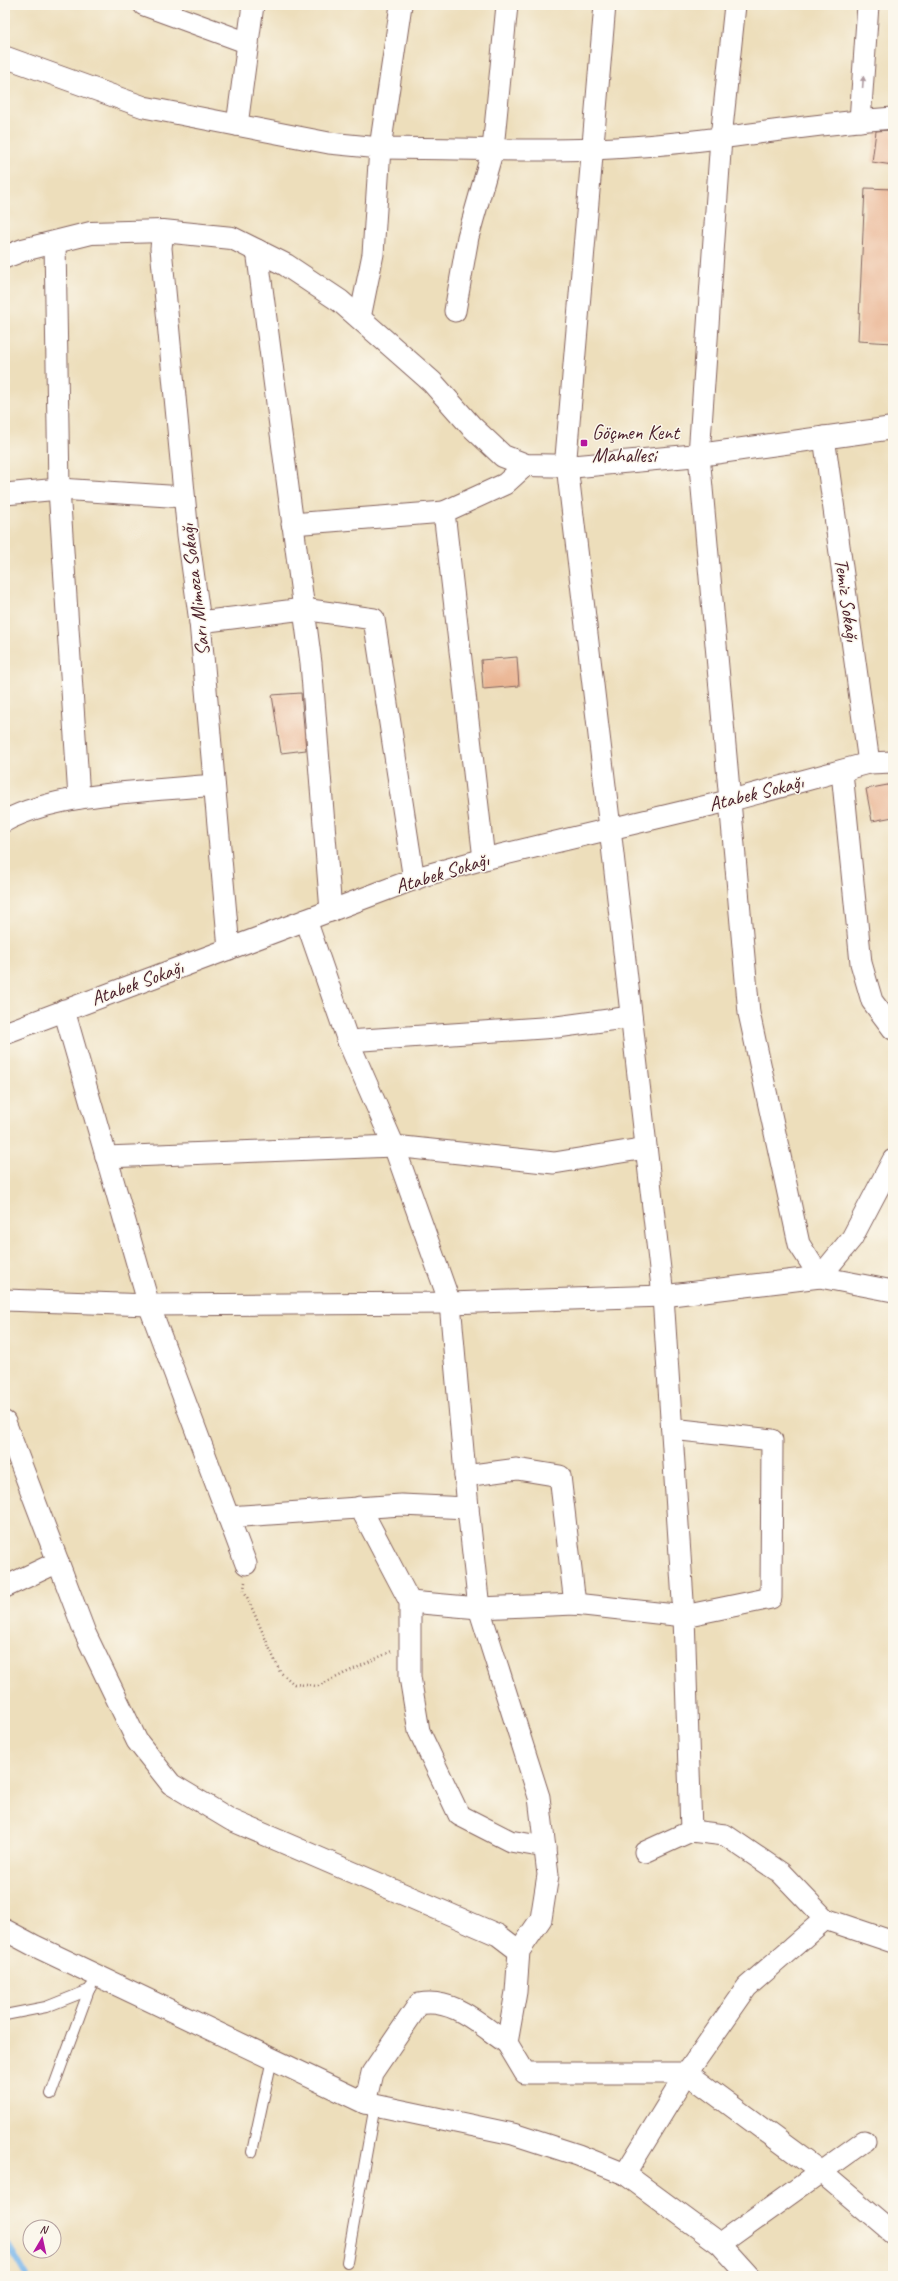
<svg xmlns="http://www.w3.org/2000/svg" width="898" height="2281" viewBox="0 0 898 2281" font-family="Caveat,sans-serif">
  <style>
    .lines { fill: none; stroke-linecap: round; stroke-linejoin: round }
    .stream { stroke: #78b6eb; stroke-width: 5.5 }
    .building { fill: #eab492 }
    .service-casing { stroke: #83625d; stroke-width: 12 }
    .minor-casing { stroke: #83625d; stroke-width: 23 }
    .tertiary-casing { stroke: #83625d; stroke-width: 24 }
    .path { stroke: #83625d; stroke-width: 2.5; stroke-dasharray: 1 3; stroke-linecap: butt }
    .service { stroke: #fff; stroke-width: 10 }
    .minor { stroke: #fff; stroke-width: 21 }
    .tertiary { stroke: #fff; stroke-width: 22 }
    .oneway { fill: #ae9aa0 }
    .poi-dot { fill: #b5179e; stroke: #fbf7ec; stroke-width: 1.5 }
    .labels { text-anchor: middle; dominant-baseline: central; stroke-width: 3; stroke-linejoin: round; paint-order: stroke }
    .poi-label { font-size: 20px; fill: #4a1f2b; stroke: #fbf7ec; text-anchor: start }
    .street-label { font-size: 20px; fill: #4a1f2b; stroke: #fbf7ec }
  </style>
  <rect width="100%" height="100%" fill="#fbf7ec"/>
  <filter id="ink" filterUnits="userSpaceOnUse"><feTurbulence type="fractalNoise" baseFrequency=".025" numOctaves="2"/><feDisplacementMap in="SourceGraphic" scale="8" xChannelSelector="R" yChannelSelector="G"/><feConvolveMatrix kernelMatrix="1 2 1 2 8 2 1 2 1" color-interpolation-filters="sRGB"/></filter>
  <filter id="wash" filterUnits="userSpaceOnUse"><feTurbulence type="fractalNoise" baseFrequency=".012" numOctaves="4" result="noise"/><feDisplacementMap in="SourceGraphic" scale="16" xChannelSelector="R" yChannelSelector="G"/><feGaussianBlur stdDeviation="0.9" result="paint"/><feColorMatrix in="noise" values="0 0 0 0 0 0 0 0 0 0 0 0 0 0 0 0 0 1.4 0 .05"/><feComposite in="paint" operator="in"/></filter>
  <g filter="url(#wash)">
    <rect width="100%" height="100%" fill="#eddebb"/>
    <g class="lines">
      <path class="stream" d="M 5,2239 L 27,2276"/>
    </g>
    <g id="blocks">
      <g class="building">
        <path d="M 891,130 L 893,130 L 893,165 L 872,162 L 876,131 Z"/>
        <path d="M 865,188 L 893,189 L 893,343 L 858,341 Z"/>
        <path d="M 517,657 L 519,686 L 483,689 L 481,660 Z"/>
        <path d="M 301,693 L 306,750 L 281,753 L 272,695 Z"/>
        <path d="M 893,784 L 893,817 L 872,821 L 866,789 Z"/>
      </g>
    </g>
  </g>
  <g filter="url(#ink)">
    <use href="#blocks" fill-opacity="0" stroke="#83625d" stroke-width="1"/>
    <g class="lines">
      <g class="service-casing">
        <g id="service">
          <path d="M 5,2015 L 46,2007 L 89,1990 L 91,1987"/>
          <path d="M 51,2094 L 89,1990"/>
          <path d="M 252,2152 L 272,2059"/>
          <path d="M 347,2262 L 375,2105"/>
        </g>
      </g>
      <g class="minor-casing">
        <g id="minor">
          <path d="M 144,5 L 248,43"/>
          <path d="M 401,5 L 380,148 C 450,148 521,152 592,149 C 693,146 792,125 893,118"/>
          <path d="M 605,5 L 566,457 L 610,828 L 663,1296 L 684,1616 L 691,1831"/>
          <path d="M 735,5 L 721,138 L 699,455 L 749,1013 L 799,1244 L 820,1277 L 852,1238 L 893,1160"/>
          <path d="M 5,57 L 144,107 L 329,143 L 380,148 L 373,254 L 360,318"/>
          <path d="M 860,121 L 868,5"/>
          <path d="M 237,125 L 253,5"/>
          <path d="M 163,231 L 161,248 L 188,535 L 200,622 L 229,949"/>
          <path d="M 55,242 L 59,489 L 79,798"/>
          <path d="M 257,250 L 311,663 L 331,911"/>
          <path d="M 455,311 L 468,237 L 493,149 L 507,5"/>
          <path d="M 824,437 L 869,763"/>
          <path d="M 5,494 L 59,489 L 184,497"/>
          <path d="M 292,524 L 444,512"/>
          <path d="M 200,622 L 303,609 L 374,619 L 414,880"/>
          <path d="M 842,772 L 861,963 L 872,1001 L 893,1029"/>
          <path d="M 5,821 C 58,792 153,791 214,785"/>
          <path d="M 484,859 L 444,512 L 505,484 L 526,465"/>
          <path d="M 306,920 L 348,1041 L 394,1146 L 450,1303 L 468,1508 L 479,1608 L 539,1797 L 548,1875 L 541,1919 L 519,1951 L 516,1992 L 507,2043 L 525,2073 L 687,2073 L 821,2172 L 893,2233"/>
          <path d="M 64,1010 L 149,1305 L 246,1564"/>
          <path d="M 5,1033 L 423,876 L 484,859 L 732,800 L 869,763 L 893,762"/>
          <path d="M 348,1041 L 557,1027 L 631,1017"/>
          <path d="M 106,1157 L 394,1146 L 554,1163 L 646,1148"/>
          <path d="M 5,1300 L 149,1305 L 450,1303 L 663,1296 L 820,1277 L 893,1291"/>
          <path d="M 5,1422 L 85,1633 L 137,1741 L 171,1784 L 231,1820 L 498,1935 L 519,1951"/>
          <path d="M 465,1476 L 517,1469 L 560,1476 L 575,1604"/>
          <path d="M 360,1507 L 410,1602 L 410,1677 L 419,1731 L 459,1815 L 510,1841 L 545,1847"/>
          <path d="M 228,1517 L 401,1505 L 468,1508"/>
          <path d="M 5,1587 L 58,1562"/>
          <path d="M 410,1602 L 479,1608 L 575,1604 L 684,1616 L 771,1598 L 772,1440 L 672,1429"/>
          <path d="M 645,1852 L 691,1831 L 725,1835 L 781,1873 L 825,1919 L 893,1942"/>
          <path d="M 5,1930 L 35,1946 L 365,2103 L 513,2134 L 578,2155 L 625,2174 L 720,2244 L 749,2276"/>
          <path d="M 365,2103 L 372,2073 L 419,2004 C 453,1997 480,2025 507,2043"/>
          <path d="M 625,2174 L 687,2073 L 747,1987 L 825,1919"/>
          <path d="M 720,2244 L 864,2141"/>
        </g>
      </g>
      <g class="tertiary-casing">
        <path id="tertiary" d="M 5,257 L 23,250 L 91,233 L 163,231 L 232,238 L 286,265 L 340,301 L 432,382 L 471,426 L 503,456 L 526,465 L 579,466 L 699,455 L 893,428"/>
      </g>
      <path class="path" d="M 245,1582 L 244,1590 L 280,1672 L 294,1684 L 318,1686 L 392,1651"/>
      <use href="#service" class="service"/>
      <use href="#minor" class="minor"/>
      <use href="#tertiary" class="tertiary"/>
    </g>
    <defs><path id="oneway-solid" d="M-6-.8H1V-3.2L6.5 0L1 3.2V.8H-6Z"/></defs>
    <use class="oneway" href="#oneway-solid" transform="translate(863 82) rotate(-86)"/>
  </g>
  <rect class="poi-dot" x="580" y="439" width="8" height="8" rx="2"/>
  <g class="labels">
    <g class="poi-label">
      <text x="592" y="432">Göçmen Kent<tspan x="592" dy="23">Mahallesi</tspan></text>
    </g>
    <g class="street-label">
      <text transform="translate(195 590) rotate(-97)">Sarı Mimoza Sokağı</text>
      <text transform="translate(847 600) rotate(82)">Temiz Sokağı</text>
      <text transform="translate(756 793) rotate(-14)">Atabek Sokağı</text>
      <text transform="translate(442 873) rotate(-17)">Atabek Sokağı</text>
      <text transform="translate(137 983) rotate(-20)">Atabek Sokağı</text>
    </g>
  </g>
  <rect width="898" height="2281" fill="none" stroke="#fbf7ec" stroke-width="20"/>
  <g transform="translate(42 2239) rotate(9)"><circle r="19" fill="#fbf7ec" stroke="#b4a19f"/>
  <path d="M0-3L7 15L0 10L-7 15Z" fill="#b5179e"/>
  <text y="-6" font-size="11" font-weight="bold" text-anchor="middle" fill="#4a1f2b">N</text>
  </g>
</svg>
